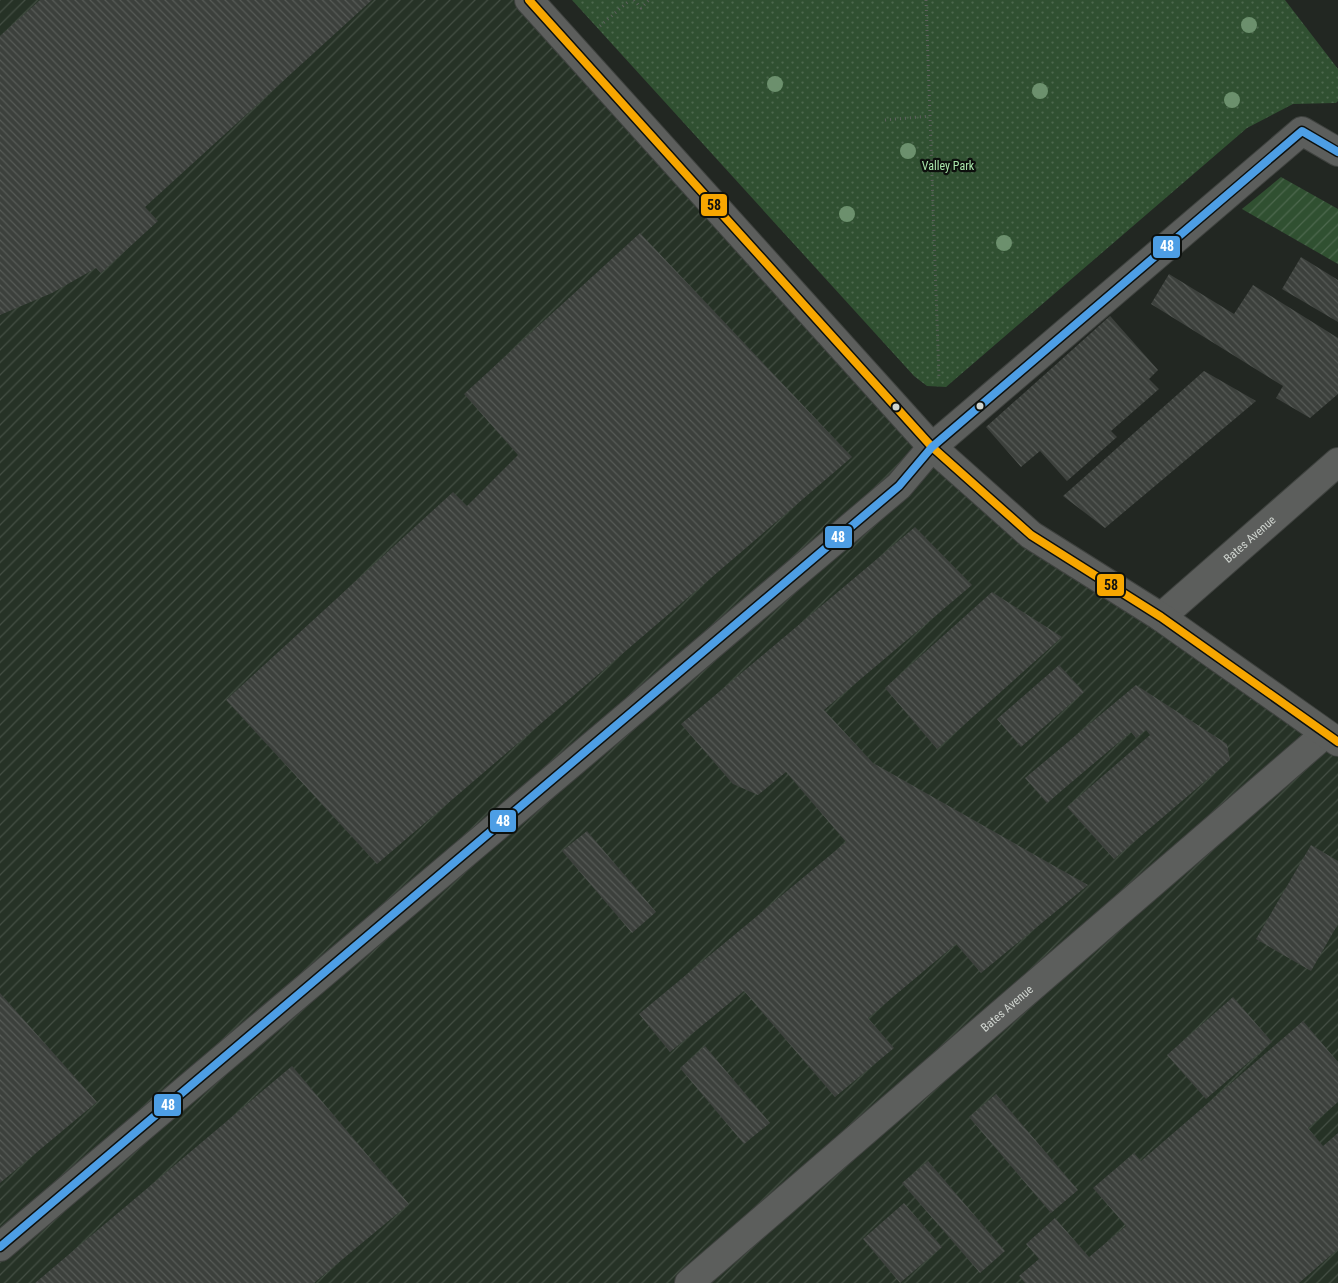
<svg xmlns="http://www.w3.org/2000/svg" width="1338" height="1283" viewBox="0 0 1338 1283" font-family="'Roboto Condensed',sans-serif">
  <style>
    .industrial { fill: url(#industrial-furrows) }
    .grass { fill: url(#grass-dots) }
    .garden { fill: url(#garden-furrows) }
    .building { fill: url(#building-back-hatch) }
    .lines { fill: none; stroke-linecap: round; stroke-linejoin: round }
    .minor-casing { stroke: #3f423f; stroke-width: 30 }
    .tertiary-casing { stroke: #3f423f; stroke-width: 30 }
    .path { stroke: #5e605e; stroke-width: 3; stroke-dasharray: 1 4; stroke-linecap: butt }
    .minor { stroke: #5c5e5c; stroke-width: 28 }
    .tertiary { stroke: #5c5e5c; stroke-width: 28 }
    .bus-1-casing { stroke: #0d100d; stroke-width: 11 }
    .bus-2-casing { stroke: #0d100d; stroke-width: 11 }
    .bus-1 { stroke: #f7a600; stroke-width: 8 }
    .bus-2 { stroke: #4d9ee5; stroke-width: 8 }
    .tree { fill: #6c906d }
    .bus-dot { fill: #d0d5d0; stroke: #0d100d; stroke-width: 2 }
    .labels { text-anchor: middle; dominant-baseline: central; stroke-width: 4.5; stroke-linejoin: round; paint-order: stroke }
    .park-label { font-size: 12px; fill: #a9e6aa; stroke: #0d100d }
    .street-label { font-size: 12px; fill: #d0d5d0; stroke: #0d100d }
    .line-badge { stroke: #0d100d; stroke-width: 2 }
    .badge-label { font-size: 14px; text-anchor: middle; font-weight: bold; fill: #fff }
    .pale-badge-label { font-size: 14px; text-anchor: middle; font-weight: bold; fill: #111 }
  </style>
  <defs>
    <pattern id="industrial-furrows" width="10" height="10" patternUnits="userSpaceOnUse" patternTransform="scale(1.25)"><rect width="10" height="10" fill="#263226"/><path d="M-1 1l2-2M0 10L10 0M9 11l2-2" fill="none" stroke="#444f44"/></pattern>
    <pattern id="grass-dots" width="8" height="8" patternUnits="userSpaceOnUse" patternTransform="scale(1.25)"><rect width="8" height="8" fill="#305031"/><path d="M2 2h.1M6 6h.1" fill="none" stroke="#4d684e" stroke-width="1.8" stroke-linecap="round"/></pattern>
    <pattern id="garden-furrows" width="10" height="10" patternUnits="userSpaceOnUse" patternTransform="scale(1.25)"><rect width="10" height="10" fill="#305031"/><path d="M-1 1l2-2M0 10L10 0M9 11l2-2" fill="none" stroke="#4d684e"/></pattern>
    <pattern id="building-back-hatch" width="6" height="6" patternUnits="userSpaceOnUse" patternTransform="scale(1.25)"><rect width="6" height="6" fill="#3c403c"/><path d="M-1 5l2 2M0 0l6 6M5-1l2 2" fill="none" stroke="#575b57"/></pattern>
  </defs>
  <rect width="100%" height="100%" fill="#222722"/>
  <path class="industrial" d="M 0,0 L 529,0 L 932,447 L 1338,742 L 1338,1283 L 0,1283 Z"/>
  <path class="grass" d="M 572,0 L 1285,0 L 1338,69 L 1338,101 L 1336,103 L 1293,104 L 1247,128 L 946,387 L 927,386 L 914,376 Z"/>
  <path class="garden" d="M 1281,177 L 1338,209 L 1338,264 L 1242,209 Z"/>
  <g class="building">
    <path d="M 40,0 L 372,0 L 145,207 L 158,221 L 101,273 L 96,268 L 52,293 L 0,315 L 0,36 Z"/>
    <path d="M 640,233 L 852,457 L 377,864 L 226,700 L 453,492 L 467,506 L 518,455 L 464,394 Z"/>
    <path d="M 1301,257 L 1338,280 L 1338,322 L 1282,289 Z"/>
    <path d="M 1169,274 L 1234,314 L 1253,285 L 1338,338 L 1338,394 L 1310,418 L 1276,398 L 1283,386 L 1151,304 Z"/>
    <path d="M 1110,316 L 1158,370 L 1149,379 L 1159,389 L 1111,431 L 1117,437 L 1067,481 L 1040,451 L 1021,467 L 986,427 Z"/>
    <path d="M 1204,371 L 1256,401 L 1105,528 L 1063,496 Z"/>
    <path d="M 915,527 L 972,585 L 824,710 L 873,763 L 1088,885 L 981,973 L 956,944 L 868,1018 L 894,1048 L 835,1097 L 744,991 L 670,1052 L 639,1014 L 846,842 L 786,772 L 758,795 L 733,784 L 681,724 Z"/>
    <path d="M 992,592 L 1062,637 L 937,749 L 885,688 Z"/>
    <path d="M 1059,665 L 1084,692 L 1021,747 L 997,719 Z"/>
    <path d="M 1136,685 L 1227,744 L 1230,760 L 1114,859 L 1067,807 L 1150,735 L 1146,730 L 1136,738 L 1131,732 L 1047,803 L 1025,778 Z"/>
    <path d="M 587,831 L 656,912 L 632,933 L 562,851 Z"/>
    <path d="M 1311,845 L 1338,861 L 1338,924 L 1311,971 L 1256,939 Z"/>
    <path d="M 0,993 L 97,1102 L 0,1183 Z"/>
    <path d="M 1233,997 L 1272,1042 L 1206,1099 L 1167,1055 Z"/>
    <path d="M 1303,1021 L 1338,1062 L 1338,1102 L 1308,1128 L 1323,1146 L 1338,1133 L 1338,1249 L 1299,1283 L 1025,1283 L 1019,1276 L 1039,1259 L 1026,1244 L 1055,1218 L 1089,1257 L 1126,1226 L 1093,1188 L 1134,1153 L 1141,1161 Z"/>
    <path d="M 705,1046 L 770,1123 L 744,1144 L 680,1068 Z"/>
    <path d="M 292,1066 L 409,1204 L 314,1283 L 35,1283 Z"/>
    <path d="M 996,1094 L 1078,1190 L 1051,1213 L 969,1117 Z"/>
    <path d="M 928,1161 L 1005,1251 L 980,1273 L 902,1183 Z"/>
    <path d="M 904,1203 L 942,1247 L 900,1283 L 863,1239 Z"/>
  </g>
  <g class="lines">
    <g class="minor-casing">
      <g id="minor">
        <path id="s1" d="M 1161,617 L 1338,462"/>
        <path d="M 0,1247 L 899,486 L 932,447 L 1302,131 L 1338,152"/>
        <path id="s2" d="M 689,1283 L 1325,734"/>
      </g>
    </g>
    <g class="tertiary-casing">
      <path id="tertiary" d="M 529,0 L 932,447 L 1031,535 L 1161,617 L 1338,742"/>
    </g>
    <g class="path">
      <path d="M 634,0 L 641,8 L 649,0"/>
      <path d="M 926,0 L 939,379"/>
      <path d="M 600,26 L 630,0"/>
      <path d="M 885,120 L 930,116"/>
    </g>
    <use href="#minor" class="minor"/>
    <use href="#tertiary" class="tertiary"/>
    <g class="bus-1-casing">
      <path id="bus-1" d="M 529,0 L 932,447 L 1031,535 L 1161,617 L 1338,742"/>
    </g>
    <g class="bus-2-casing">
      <path id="bus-2" d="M 0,1247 L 899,486 L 932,447 L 1302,131 L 1338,152"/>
    </g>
    <use href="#bus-1" class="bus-1"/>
    <use href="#bus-2" class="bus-2"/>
  </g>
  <g class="tree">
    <circle cx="1249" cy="25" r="8"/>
    <circle cx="775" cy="84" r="8"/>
    <circle cx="1040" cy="91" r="8"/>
    <circle cx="1232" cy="100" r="8"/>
    <circle cx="908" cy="151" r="8"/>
    <circle cx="847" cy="214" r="8"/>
    <circle cx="1004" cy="243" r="8"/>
  </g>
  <g class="bus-dot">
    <circle cx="980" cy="406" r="4.5"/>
    <circle cx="896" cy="407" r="4.5"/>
  </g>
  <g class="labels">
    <g class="park-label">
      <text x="948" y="166">Valley Park</text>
    </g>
    <g class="street-label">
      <text stroke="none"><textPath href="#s1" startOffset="118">Bates Avenue</textPath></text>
      <text stroke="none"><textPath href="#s2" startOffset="420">Bates Avenue</textPath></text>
    </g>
  </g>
  <g class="line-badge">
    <rect x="700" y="193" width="28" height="24" rx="5" fill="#f7a600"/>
    <rect x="1152" y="235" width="29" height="24" rx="5" fill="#4d9ee5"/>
    <rect x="824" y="525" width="29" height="24" rx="5" fill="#4d9ee5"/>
    <rect x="1096" y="573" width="29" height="24" rx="5" fill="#f7a600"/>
    <rect x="489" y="809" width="28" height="24" rx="5" fill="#4d9ee5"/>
    <rect x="153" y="1093" width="29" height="24" rx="5" fill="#4d9ee5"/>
  </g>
  <g class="badge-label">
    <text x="1167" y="251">48</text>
    <text x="838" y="542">48</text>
    <text x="503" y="826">48</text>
    <text x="168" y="1110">48</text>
  </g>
  <g class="pale-badge-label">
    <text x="714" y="210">58</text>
    <text x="1111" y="590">58</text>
  </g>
</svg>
